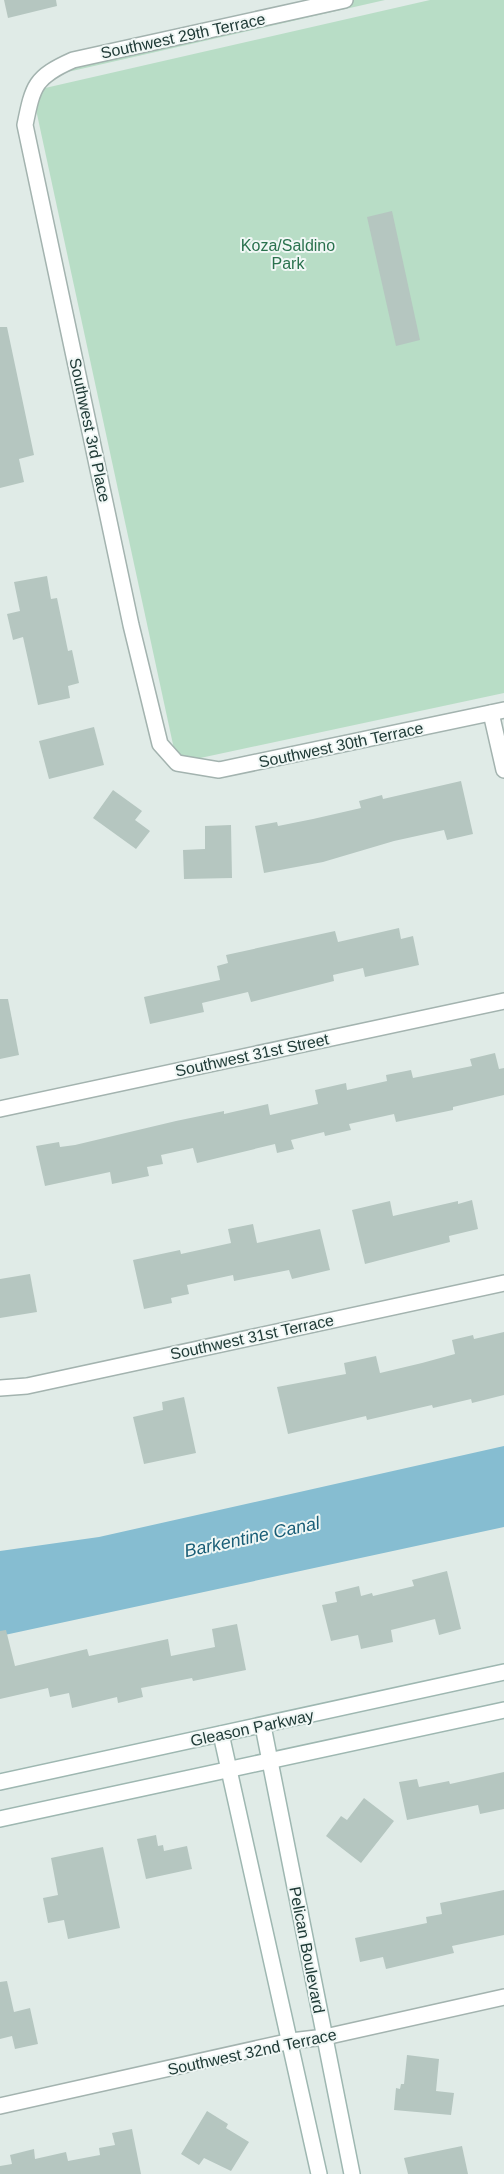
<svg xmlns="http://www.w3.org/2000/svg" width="504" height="2174" viewBox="0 0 504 2174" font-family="Arial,sans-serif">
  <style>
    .green { fill: #b8ddc6 }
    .water { fill: #86bdd1 }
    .building { fill: #b5c6c0 }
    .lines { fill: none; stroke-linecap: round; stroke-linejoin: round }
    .street-casing { stroke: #a3b3af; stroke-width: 18 }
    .secondary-casing { stroke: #9eb7b1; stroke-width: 18 }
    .street { stroke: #fff; stroke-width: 15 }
    .secondary { stroke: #fff; stroke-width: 15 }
    .labels { text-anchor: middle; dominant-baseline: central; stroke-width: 4; stroke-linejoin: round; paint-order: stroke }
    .street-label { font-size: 16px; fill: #203b37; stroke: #f0f7f5 }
    .park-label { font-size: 16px; fill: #2a724e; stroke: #f0f7f5 }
    .water-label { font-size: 18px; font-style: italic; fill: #1a5e77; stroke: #f0f7f5 }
  </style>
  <rect width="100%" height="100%" fill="#e0ebe7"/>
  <g class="green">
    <path d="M 333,0 L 385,0 L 41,78 L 41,76 Z"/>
    <path d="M 430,0 L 504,0 L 504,693 L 177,763 L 32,91 Z"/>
  </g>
  <path class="water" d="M 504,1446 L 504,1527 L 0,1636 L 0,1551 L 99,1537 Z"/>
  <g class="building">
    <path d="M 4,0 L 56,0 L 57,6 L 8,18 Z"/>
    <path d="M 392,211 L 420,340 L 396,346 L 367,217 Z"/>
    <path d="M 0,327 L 7,327 L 34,455 L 19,459 L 24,482 L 0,488 Z"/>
    <path d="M 47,576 L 51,599 L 57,598 L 68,651 L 72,650 L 79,683 L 68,686 L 70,698 L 38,705 L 23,637 L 13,640 L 7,614 L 20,611 L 14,582 Z"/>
    <path d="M 94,727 L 104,765 L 49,779 L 39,741 Z"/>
    <path d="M 461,781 L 473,834 L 447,840 L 444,830 L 394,841 L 323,862 L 264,873 L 255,826 L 277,822 L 278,826 L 313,819 L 361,808 L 359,801 L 382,795 L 383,799 Z"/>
    <path d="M 113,790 L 142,811 L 135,820 L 150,831 L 136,849 L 93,818 Z"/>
    <path d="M 231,825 L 232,878 L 184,879 L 183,850 L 205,849 L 205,826 Z"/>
    <path d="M 399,928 L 401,939 L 413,936 L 419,965 L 365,977 L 363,968 L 333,975 L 334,981 L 251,1002 L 248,992 L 202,1003 L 204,1012 L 150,1024 L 144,997 L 220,980 L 217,966 L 228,963 L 226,955 L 335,931 L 338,942 Z"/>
    <path d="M 0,999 L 8,999 L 19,1055 L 0,1059 Z"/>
    <path d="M 495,1053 L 499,1069 L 504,1068 L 504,1095 L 453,1107 L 453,1110 L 396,1122 L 394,1114 L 349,1124 L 351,1130 L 325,1136 L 324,1132 L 291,1140 L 294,1149 L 277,1153 L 275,1144 L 197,1163 L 193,1148 L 161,1155 L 163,1164 L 147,1167 L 149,1176 L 112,1184 L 110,1172 L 45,1186 L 36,1146 L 59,1142 L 60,1147 L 75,1145 L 176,1121 L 224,1111 L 224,1114 L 268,1104 L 270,1115 L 318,1104 L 315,1090 L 346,1083 L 347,1090 L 387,1081 L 386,1075 L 411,1070 L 413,1078 L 472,1066 L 470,1059 Z"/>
    <path d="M 472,1200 L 478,1229 L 449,1236 L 450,1242 L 365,1264 L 352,1210 L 390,1201 L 393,1216 L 458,1201 L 458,1204 Z"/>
    <path d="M 253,1224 L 257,1243 L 320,1229 L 330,1270 L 292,1279 L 289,1270 L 234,1281 L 233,1275 L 187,1285 L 189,1294 L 171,1298 L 172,1303 L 144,1309 L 133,1260 L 180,1250 L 181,1254 L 231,1243 L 228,1229 Z"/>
    <path d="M 30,1274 L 37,1312 L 0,1318 L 0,1279 Z"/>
    <path d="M 504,1332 L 504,1395 L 472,1403 L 471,1399 L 433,1408 L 432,1405 L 367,1420 L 366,1416 L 288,1434 L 277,1387 L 346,1374 L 344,1363 L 376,1356 L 380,1373 L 422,1363 L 455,1354 L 452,1340 L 473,1335 L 474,1339 Z"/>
    <path d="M 184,1397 L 196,1453 L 144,1464 L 133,1417 L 163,1410 L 162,1402 Z"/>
    <path d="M 447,1571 L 461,1629 L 439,1635 L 435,1619 L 391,1630 L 393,1642 L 361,1649 L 358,1635 L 331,1641 L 322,1605 L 337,1602 L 335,1592 L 359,1586 L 361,1596 L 372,1593 L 373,1596 L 414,1586 L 412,1580 Z"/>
    <path d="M 237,1624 L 246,1670 L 193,1681 L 192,1678 L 141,1688 L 143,1697 L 118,1703 L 117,1697 L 72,1708 L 69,1693 L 50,1697 L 48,1688 L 0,1699 L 0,1631 L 6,1630 L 15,1666 L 87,1649 L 89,1656 L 168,1639 L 171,1656 L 215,1647 L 212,1629 Z"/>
    <path d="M 504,1772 L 504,1809 L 480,1814 L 478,1805 L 407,1820 L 399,1782 L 417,1779 L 419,1787 L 449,1781 L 450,1784 Z"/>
    <path d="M 364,1798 L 394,1821 L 361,1863 L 326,1836 L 341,1816 L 347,1820 Z"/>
    <path d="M 156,1835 L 158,1846 L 163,1845 L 164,1851 L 187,1846 L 192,1869 L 146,1879 L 137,1839 Z"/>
    <path d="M 103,1847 L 120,1928 L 68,1939 L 64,1920 L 48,1923 L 43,1898 L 58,1895 L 51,1858 Z"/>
    <path d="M 504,1890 L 504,1935 L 452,1946 L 454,1953 L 386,1969 L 383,1957 L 360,1962 L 355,1938 L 427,1923 L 426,1917 L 442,1914 L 440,1903 Z"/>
    <path d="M 7,1981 L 14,2012 L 30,2008 L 38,2044 L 15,2049 L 12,2036 L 0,2039 L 0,1982 Z"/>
    <path d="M 407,2055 L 439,2059 L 436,2091 L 454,2093 L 451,2115 L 394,2110 L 396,2088 L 400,2089 L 401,2084 L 404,2084 Z"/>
    <path d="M 207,2111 L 228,2124 L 226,2128 L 249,2142 L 231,2171 L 204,2158 L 199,2165 L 181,2154 Z"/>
    <path d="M 132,2129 L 141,2174 L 0,2174 L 0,2166 L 12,2164 L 10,2155 L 34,2149 L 35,2159 L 66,2152 L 68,2161 L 100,2155 L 99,2148 L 115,2145 L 112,2133 Z"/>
    <path d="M 462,2146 L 468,2174 L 408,2174 L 404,2158 Z"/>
  </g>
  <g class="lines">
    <g class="street-casing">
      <g id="street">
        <path d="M 345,0 L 73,60 C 35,77 33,85 25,125 L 131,625 L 160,744 L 177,763 L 219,770 L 504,710"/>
        <path d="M 491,713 L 504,770"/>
        <path d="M 0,1109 L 504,1001"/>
        <path d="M 0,1388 L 27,1386 L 504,1283"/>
        <path d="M 0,2106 L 291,2041 L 325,2037 L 504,1997"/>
      </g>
    </g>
    <g class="secondary-casing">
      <g id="secondary">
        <path d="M 263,1726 L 352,2174"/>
        <path d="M 221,1734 L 319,2174"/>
        <path d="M 0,1782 L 504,1672"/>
        <path d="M 0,1819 L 504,1710"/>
      </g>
    </g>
    <use href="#street" class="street"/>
    <use href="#secondary" class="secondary"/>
  </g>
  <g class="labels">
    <g class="street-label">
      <text transform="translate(183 36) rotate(-12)">Southwest 29th Terrace</text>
      <text transform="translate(90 430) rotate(78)">Southwest 3rd Place</text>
      <text transform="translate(341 745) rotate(-12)">Southwest 30th Terrace</text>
      <text transform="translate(252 1055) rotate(-12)">Southwest 31st Street</text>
      <text transform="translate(252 1337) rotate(-12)">Southwest 31st Terrace</text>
      <text transform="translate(252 1728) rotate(-12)">Gleason Parkway</text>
      <text transform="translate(307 1950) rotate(79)">Pelican Boulevard</text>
      <text transform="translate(252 2052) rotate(-12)">Southwest 32nd Terrace</text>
    </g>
    <g class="park-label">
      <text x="288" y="245">Koza/Saldino<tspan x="288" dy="18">Park</tspan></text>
    </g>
    <g class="water-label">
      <text transform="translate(252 1537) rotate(-12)">Barkentine Canal</text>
    </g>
  </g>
</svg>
